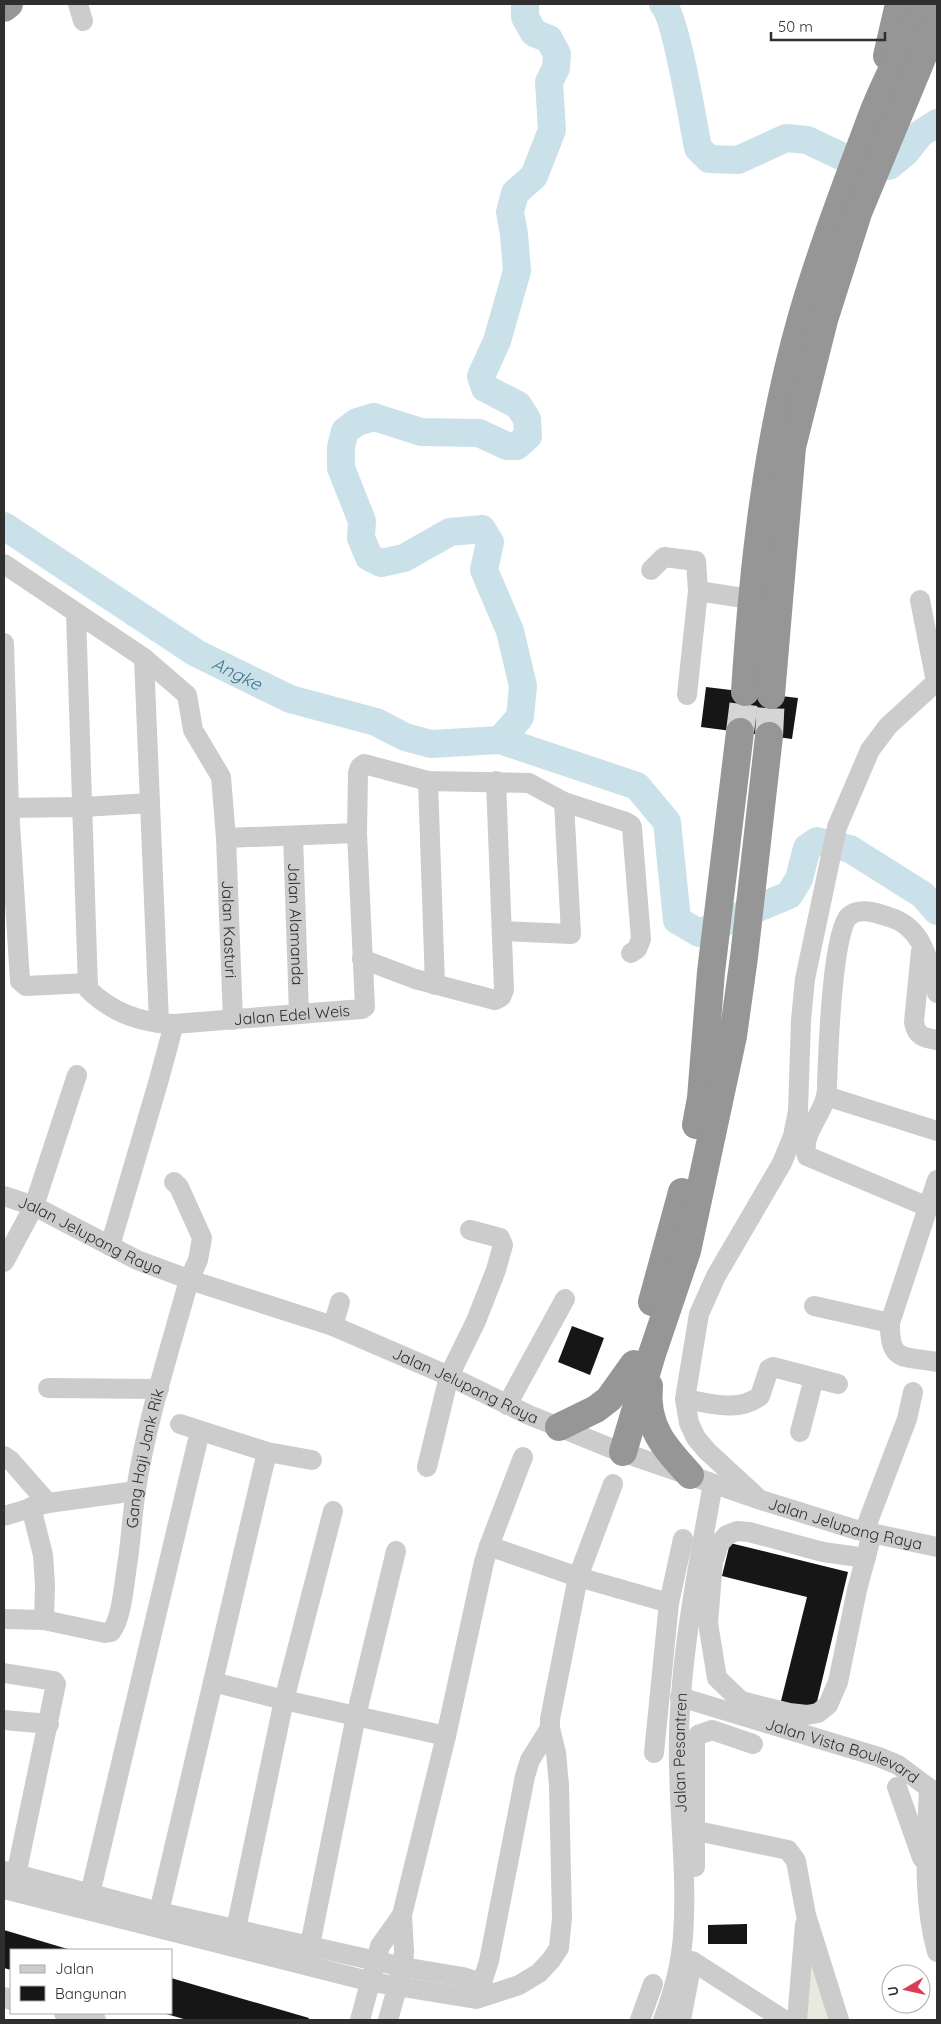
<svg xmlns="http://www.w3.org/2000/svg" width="941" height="2024" viewBox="0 0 941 2024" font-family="Quicksand,sans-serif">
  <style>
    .green { fill: #e6ebde }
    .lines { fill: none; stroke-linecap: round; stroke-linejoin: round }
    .river { stroke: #cbe1ea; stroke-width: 28 }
    .building { fill: #161616 }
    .highway-tunnel { stroke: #d5d5d5; stroke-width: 28; stroke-dasharray: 28 14; stroke-linecap: butt }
    .minor { stroke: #ccc; stroke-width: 20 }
    .highway { stroke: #969696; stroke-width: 28 }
    .labels { text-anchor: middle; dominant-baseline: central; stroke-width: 5; stroke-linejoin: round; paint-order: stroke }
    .street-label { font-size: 16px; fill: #2f2f2f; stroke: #fff }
    .water-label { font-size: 18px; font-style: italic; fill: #42768d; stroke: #fff }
  </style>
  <rect width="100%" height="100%" fill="#fff"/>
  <path class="green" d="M 805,1914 L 832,2020 L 799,2020 Z"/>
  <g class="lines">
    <g class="river">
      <path d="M 663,4 C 676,18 693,122 698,148 L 709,159 L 738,160 L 786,138 L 807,140 L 864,167 L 889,166 L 905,153 L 920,134 L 937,123"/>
      <path id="s1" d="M 4,526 L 196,653 L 290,699 L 376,722 L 405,737 L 431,744 L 500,740 L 637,786 L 667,822 L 677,920 L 699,933 L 789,895 L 799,879 L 807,848 L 817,841 L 850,849 L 923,895 L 937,911"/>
      <path d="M 500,740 L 520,717 L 523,686 L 510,631 L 484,570 L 490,542 L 482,529 L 450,532 L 404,558 L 381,563 L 369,557 L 361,538 L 362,521 L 341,468 L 341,447 L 345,431 L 357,422 L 374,417 L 421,432 L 479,433 L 507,446 L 517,446 L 528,436 L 527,419 L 518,405 L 485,388 L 481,376 L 497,341 L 517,271 L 514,234 L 510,212 L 515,193 L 534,176 L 552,130 L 549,82 L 556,68 L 557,54 L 549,39 L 534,33 L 525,17 L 525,4"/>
    </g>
  </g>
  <g class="building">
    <path d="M 706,687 L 798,698 L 792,739 L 701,727 Z"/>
    <path d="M 572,1326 L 604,1338 L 590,1375 L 558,1362 Z"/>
    <path d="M 730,1543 L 848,1572 L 815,1710 L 781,1701 L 807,1597 L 722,1576 Z"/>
    <path d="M 747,1924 L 747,1944 L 708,1944 L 708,1925 Z"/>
    <path d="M 4,1930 L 71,1950 L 11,1950 L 11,1970 L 4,1968 Z"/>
    <path d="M 171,1978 L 309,2018 L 308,2020 L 187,2020 L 163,2013 L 171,2013 Z"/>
  </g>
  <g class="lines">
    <g class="highway-tunnel">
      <path d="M 740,732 L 745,692"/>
      <path d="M 769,736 L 771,695"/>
    </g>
    <g class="minor">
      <path d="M 78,4 L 83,21"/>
      <path id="s2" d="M 4,564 L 144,658 L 187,695 L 193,730 L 221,777 L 226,838 L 233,1020"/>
      <path d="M 651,570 L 664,557 L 696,561 L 698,591"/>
      <path d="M 920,600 L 936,682"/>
      <path d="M 76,613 L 88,989 C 112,1013 141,1023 174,1024"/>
      <path d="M 4,643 L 9,808 L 20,981 L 26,986 L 88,983"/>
      <path d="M 144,658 L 150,803"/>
      <path d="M 687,695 L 698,591 L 750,599 L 764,607"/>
      <path d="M 428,781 L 435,985"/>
      <path d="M 4,808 L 83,807 L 150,803 L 159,1023"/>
      <path d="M 357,833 L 358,773 L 360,767 L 364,764 L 428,781 L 529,783 L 564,802 L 626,822 L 631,825 L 632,828 L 641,939 L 637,949 L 631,953"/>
      <path id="s3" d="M 293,836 L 299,1013"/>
      <path d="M 503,931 L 571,934 L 564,802"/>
      <path d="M 921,951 L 914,1022 C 916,1036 924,1038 937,1040"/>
      <path d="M 362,959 L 415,979 L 495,1000 L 501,997 L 504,990 L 496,781"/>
      <path d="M 826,1096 L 937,1131"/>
      <path d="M 937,1180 L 890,1323 C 889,1363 904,1356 937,1362"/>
      <path id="s4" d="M 4,1196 L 34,1206 L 137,1260 L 196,1282 L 333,1326 L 449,1376 L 529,1415 L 613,1449 L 761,1500 L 857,1530 L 937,1547"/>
      <path d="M 928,1207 L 807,1156 C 800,1135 822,1116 826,1096 C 827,1093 827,1088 827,1085 C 828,1057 832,931 849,916 C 860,907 877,913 889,917 C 924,927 929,963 937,993"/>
      <path id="s5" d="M 110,1246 L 158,1083 L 174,1024 L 362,1009 L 365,1007 L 357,833 L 226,838"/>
      <path d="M 4,1262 L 34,1206 L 77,1075"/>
      <path d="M 814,1306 L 890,1323"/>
      <path d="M 333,1326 L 340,1302"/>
      <path d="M 48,1388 L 159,1389"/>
      <path d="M 685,1399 C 710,1403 738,1413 760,1396 L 769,1369 L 773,1367 L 838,1384"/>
      <path d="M 507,1405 L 565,1299"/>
      <path d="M 180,1424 L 267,1452 L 312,1460"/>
      <path d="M 800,1432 L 814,1378"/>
      <path d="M 4,1456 L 11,1461 L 48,1503"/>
      <path d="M 427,1467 L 449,1376 L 476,1321 L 496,1270 L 503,1245 L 500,1238 L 470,1230"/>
      <path d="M 757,1497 L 707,1451 L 696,1438 L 689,1423 L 685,1399 L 699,1314 L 716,1276 L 782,1163 L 793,1136 L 798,1111 L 801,1020 L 805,979 L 837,827 L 870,750 L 888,726 L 937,681"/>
      <path d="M 31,1507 L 43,1555 L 45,1585 L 44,1620"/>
      <path d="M 4,1516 L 48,1503 L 136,1491"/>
      <path d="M 864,1532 L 907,1419 L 913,1392"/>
      <path d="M 489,1546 L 578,1577 L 669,1603 L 683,1539"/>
      <path d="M 866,1558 L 823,1552 L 749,1532 L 737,1531 L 727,1535 L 719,1544 L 713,1562 L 708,1623 L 717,1678 L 741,1701 L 789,1713 L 807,1715 L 818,1713 L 828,1705 L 838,1682 L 857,1590 L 872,1534"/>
      <path id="s6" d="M 4,1619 L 44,1620 L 105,1633 L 111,1632 C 122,1618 124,1584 127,1566 C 131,1541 132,1515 136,1490 C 147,1419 170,1349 189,1280 L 198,1260 L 202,1238 L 179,1187 L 174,1182"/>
      <path d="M 4,1673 L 54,1681 L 56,1684 L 16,1875"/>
      <path d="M 213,1682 L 284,1700 L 446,1736"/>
      <path id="s7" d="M 680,1697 L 879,1757 L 898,1765 L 937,1794"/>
      <path d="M 4,1720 L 49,1724"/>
      <path d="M 654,1753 L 669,1603"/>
      <path d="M 897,1787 L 922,1858"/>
      <path d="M 929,1788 C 927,1842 922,1899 937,1952"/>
      <path d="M 697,1831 L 788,1850 L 796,1861 L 806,1915 L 839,2020"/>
      <path d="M 695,1867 L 695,1741 L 698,1735 L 712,1730 L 753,1744"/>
      <path d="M 4,1871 L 159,1912 L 403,1967 L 463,1977 L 481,1983 L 488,1995"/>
      <path d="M 4,1889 L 372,1982 L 476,1999 L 501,1991 L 519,1985 L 539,1973 L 551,1960 L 559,1948 L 562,1918 L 559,1785 L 556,1753 L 550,1728 L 550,1719 L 578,1577 L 613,1484"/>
      <path d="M 90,1894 L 200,1431"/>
      <path d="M 159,1912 L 267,1452"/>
      <path d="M 236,1929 L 284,1700 L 333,1511"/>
      <path d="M 310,1945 L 356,1716 L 396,1551"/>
      <path d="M 692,1961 L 784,2020"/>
      <path d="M 478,1995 L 489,1961 L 525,1776 L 530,1760 L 550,1728"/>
      <path d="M 4,1997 L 11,2000"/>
      <path d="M 64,2013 L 96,2020"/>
      <path d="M 360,2020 L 380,1946 L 402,1915"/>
      <path d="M 388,2020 L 403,1967 L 404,1951 L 402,1915 L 446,1736 L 484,1562 L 489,1546 L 523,1457"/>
      <path d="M 640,2020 L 653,1984"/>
      <path id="s8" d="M 663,2020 C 673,1994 681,1964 683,1936 C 688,1869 677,1802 679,1735 C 681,1651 698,1567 713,1484"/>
      <path d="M 681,2020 L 689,1978"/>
      <path d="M 797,2020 L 805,1924"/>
    </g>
    <g class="highway">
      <path d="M 4,8 L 9,4"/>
      <path d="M 887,56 L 899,4"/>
      <path d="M 745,692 C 753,565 767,438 802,316 C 822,247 848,180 873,113 C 887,77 908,39 924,4"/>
      <path d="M 771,695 L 792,447 L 824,320 L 858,213 L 937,22"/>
      <path d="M 696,1125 L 701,1098 L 711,972 L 740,732"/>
      <path d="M 652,1302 L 682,1192"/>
      <path d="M 649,1386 C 645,1426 664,1447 690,1475"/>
      <path d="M 559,1427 L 596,1409 L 609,1399 L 634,1364"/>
      <path d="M 623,1452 L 652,1354 L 687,1251 L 733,1036 L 744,957 L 769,736"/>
    </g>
  </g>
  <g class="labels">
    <g class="street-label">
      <text stroke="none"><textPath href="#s3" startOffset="88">Jalan Alamanda</textPath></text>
      <text stroke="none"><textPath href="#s2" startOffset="468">Jalan Kasturi</textPath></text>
      <text stroke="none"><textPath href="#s5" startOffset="349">Jalan Edel Weis</textPath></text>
      <text stroke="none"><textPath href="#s4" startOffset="95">Jalan Jelupang Raya</textPath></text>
      <text stroke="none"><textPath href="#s4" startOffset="500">Jalan Jelupang Raya</textPath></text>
      <text stroke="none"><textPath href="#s6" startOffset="286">Gang Haji Jank Rik</textPath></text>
      <text stroke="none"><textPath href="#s4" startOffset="905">Jalan Jelupang Raya</textPath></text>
      <text stroke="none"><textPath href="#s8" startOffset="270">Jalan Pesantren</textPath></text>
      <text stroke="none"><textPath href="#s7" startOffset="171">Jalan Vista Boulevard</textPath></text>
    </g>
    <g class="water-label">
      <text stroke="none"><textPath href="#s1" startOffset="276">Angke</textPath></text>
    </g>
  </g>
  <rect width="941" height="2024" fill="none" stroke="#2f2f2f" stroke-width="10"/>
  <rect x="10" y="1949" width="162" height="65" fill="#ffffff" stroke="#acacac"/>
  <rect x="20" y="1965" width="25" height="8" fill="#cccccc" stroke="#acacac"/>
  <text x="55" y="1974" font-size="15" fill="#2f2f2f">Jalan</text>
  <rect x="20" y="1986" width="25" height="15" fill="#161616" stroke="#acacac"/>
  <text x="55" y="1999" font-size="15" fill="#2f2f2f">Bangunan</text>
  <g transform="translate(906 1989) rotate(261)"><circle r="24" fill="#ffffff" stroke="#acacac"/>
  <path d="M0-4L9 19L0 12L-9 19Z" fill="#db3c55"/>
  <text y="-8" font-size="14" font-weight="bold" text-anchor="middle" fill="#2f2f2f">U</text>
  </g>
  <path d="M771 32v8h114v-8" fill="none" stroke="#2f2f2f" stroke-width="2.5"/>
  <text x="778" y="32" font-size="15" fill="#2f2f2f" stroke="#ffffff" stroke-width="4" paint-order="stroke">50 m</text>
</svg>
